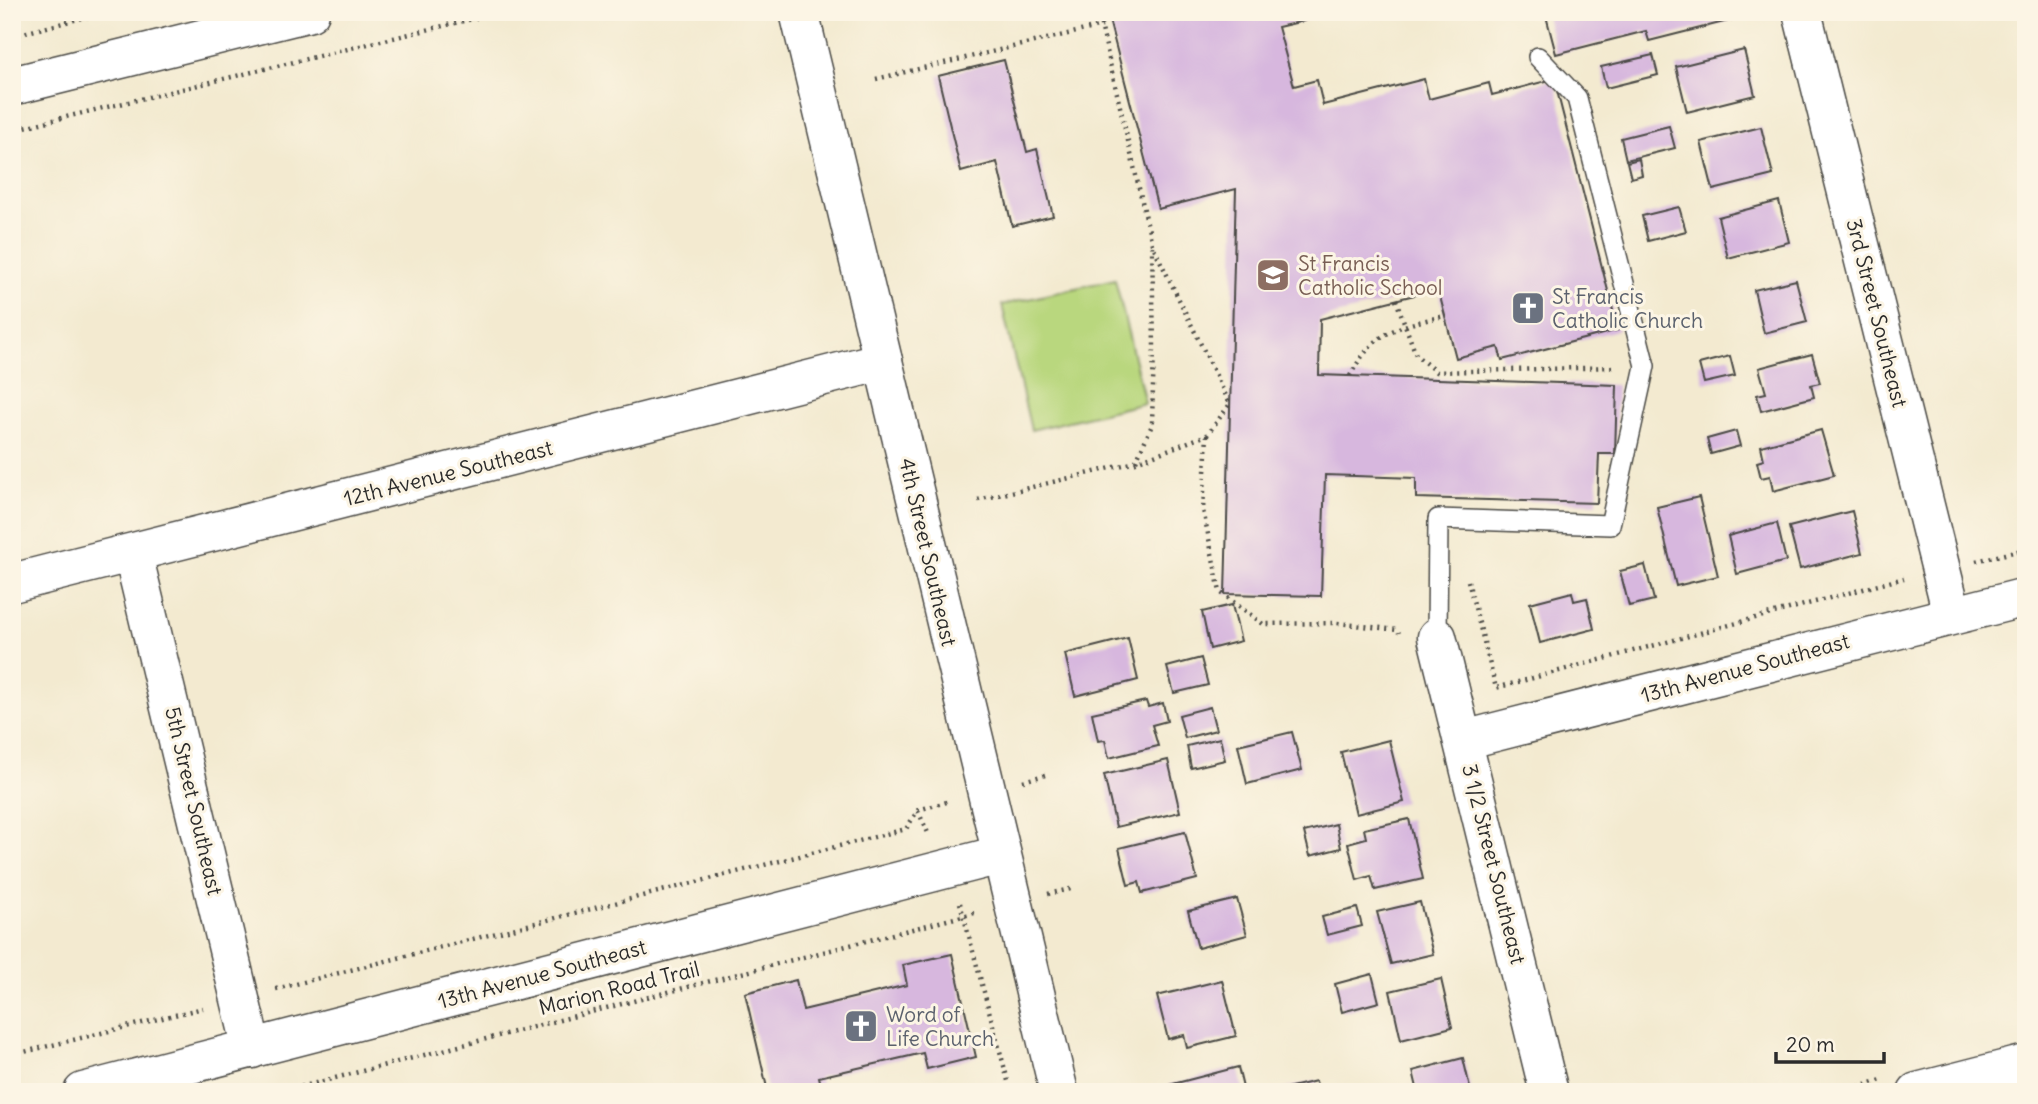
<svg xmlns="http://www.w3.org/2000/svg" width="2038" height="1104" viewBox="0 0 2038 1104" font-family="Delius,sans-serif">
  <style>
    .green { fill: #b9d77e; stroke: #728154; stroke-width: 2 }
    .building { fill: #d7b7de }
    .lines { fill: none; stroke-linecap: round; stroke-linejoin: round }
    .lane-casing { stroke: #494844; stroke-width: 22 }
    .street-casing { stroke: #494844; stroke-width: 41 }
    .secondary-casing { stroke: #494844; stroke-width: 41 }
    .path { stroke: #494844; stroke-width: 4.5; stroke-dasharray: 2 5; stroke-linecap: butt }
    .lane { stroke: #fff; stroke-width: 19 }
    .street { stroke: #fff; stroke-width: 38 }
    .secondary { stroke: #fff; stroke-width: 38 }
    .labels { text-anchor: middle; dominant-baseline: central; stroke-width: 6; stroke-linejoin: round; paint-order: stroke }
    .education-label { font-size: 21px; fill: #785e54; stroke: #fcf5e5; text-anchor: start }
    .worship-label { font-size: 21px; fill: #5b616d; stroke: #fcf5e5; text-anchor: start }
    .street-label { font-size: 21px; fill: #2b2b2b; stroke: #fcf5e5 }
  </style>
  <rect width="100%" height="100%" fill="#fcf5e5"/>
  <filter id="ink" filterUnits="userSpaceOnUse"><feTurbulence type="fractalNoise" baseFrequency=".0143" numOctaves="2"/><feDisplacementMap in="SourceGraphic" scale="14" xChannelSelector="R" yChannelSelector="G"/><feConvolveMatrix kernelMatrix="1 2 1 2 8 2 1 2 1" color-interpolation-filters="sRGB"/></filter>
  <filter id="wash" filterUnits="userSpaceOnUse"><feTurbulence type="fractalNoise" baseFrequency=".00686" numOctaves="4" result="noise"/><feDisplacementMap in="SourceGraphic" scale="28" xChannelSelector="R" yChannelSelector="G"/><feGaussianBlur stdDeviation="1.57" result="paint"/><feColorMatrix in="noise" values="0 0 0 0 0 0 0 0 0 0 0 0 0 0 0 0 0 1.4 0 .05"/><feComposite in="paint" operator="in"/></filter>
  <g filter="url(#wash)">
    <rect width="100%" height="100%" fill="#f3ead0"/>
    <path class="green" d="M 1115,279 L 1145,403 L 1031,430 L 1002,305 Z"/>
    <g id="blocks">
      <g class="building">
        <path d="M 1107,12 L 1302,12 L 1304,21 L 1278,27 L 1294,86 L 1317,80 L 1323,105 L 1424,79 L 1429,99 L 1489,83 L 1492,95 L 1554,79 L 1618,330 L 1502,360 L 1498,347 L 1456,358 L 1438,289 L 1320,319 L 1319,375 L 1617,385 L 1615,454 L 1599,454 L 1597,503 L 1416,498 L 1416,478 L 1325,475 L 1321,596 L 1225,594 L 1236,189 L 1158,209 Z"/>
        <path d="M 1545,12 L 1735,12 L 1736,19 L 1649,41 L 1646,31 L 1556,54 Z"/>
        <path d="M 1744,50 L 1755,95 L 1687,112 L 1676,67 Z"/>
        <path d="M 1653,55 L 1658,75 L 1606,88 L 1601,67 Z"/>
        <path d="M 1004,60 L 1027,152 L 1037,149 L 1053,216 L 1012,226 L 997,162 L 961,172 L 938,76 Z"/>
        <path d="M 1669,126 L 1675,148 L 1626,160 L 1621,138 Z"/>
        <path d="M 1761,127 L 1773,175 L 1713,190 L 1701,142 Z"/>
        <path d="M 1639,159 L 1642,175 L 1631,178 L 1627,162 Z"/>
        <path d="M 1779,201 L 1789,242 L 1728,258 L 1718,217 Z"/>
        <path d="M 1679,207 L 1686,231 L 1648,241 L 1642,216 Z"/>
        <path d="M 1796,280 L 1807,322 L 1764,333 L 1754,290 Z"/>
        <path d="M 1812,354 L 1820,383 L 1811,385 L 1814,397 L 1761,411 L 1757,395 L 1766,393 L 1759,368 Z"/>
        <path d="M 1730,356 L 1735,376 L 1704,383 L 1699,364 Z"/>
        <path d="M 1821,430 L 1834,475 L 1773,491 L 1770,476 L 1761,478 L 1757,462 L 1764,460 L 1761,446 Z"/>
        <path d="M 1736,431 L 1740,446 L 1711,454 L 1707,439 Z"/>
        <path d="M 1699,497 L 1718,576 L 1676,586 L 1657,507 Z"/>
        <path d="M 1852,511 L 1862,553 L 1800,569 L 1789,527 Z"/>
        <path d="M 1777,523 L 1786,561 L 1737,574 L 1728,536 Z"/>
        <path d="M 1645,565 L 1654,600 L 1629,606 L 1620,571 Z"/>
        <path d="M 1572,592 L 1574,601 L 1587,598 L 1594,629 L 1540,643 L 1530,603 Z"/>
        <path d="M 1232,605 L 1241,641 L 1210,649 L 1202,612 Z"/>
        <path d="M 1128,638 L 1138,680 L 1075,696 L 1065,654 Z"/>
        <path d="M 1201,658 L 1208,685 L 1174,693 L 1167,667 Z"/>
        <path d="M 1146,701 L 1148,707 L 1163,703 L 1167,721 L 1152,725 L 1158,746 L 1109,758 L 1105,740 L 1098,741 L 1092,713 Z"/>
        <path d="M 1210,707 L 1216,730 L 1185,738 L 1179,715 Z"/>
        <path d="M 1292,732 L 1302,770 L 1247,784 L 1238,745 Z"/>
        <path d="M 1220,738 L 1225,760 L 1191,768 L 1187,746 Z"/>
        <path d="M 1389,740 L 1404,802 L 1356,814 L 1341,752 Z"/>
        <path d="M 1168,760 L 1180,812 L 1116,827 L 1104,775 Z"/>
        <path d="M 1409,819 L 1423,879 L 1375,890 L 1371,876 L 1357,880 L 1348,843 L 1366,838 L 1364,829 Z"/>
        <path d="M 1336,824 L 1341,848 L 1310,856 L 1304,832 Z"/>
        <path d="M 1185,832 L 1197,879 L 1142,893 L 1139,882 L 1128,885 L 1119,848 Z"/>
        <path d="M 1237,899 L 1247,935 L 1198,948 L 1188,911 Z"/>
        <path d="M 1420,902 L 1433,954 L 1391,964 L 1377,912 Z"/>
        <path d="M 1357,908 L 1362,926 L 1327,935 L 1322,917 Z"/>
        <path d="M 952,954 L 976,1057 L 927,1069 L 923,1053 L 819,1077 L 823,1092 L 768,1092 L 745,993 L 796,980 L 803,1010 L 907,985 L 903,965 Z"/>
        <path d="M 1372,974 L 1379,1002 L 1342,1012 L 1335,984 Z"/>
        <path d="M 1441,979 L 1452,1027 L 1401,1040 L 1390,991 Z"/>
        <path d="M 1222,980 L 1236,1036 L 1187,1048 L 1184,1035 L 1168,1039 L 1157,996 Z"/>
        <path d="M 1463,1058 L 1471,1092 L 1418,1092 L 1413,1071 Z"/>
        <path d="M 1238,1067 L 1244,1092 L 1171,1092 L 1169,1085 Z"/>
        <path d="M 1316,1081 L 1319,1092 L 1274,1092 L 1274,1091 Z"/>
      </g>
    </g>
  </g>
  <g filter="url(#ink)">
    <use href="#blocks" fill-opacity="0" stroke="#494844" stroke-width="2"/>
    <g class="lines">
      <g class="lane-casing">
        <path id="lane" d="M 1437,637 L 1438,519 L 1610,525 L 1645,366 L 1577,98 L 1538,57"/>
      </g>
      <g class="street-casing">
        <g id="street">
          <path d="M 1802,12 L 1952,614"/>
          <path d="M 133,554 L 252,1049"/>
          <path d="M 12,583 L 883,361"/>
          <path d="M 1437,637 L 1549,1092"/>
          <path d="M 1464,740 L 2026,597"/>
          <path d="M 1917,1092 L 2026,1064"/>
        </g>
      </g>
      <g class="secondary-casing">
        <g id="secondary">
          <path d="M 799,12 L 1059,1092"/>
          <path d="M 12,86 L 310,12"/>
          <path d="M 83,1092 L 1000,855"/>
        </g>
      </g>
      <g class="path">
        <path d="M 12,36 L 106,12"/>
        <path d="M 876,79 L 1102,26"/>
        <path d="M 12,130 L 501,12"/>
        <path d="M 1396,300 L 1416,355 L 1436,372 L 1616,367"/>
        <path d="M 1350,376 C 1374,331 1397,326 1445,316"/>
        <path d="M 1207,435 L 1203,510 L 1220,592 L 1263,624 L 1337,623 L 1398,630 L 1399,633"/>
        <path d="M 1136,461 L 1152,425 L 1154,346 L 1152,246"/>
        <path d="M 978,500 L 1136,462 L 1207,435 L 1230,404 L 1152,244 L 1098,12"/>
        <path d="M 1976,561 L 2026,549"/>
        <path d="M 1468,581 L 1496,688 L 1904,578"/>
        <path d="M 1023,781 L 1045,775"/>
        <path d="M 918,811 L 929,835"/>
        <path d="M 1048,894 L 1075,888"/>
        <path d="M 960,903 L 1011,1092"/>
        <path d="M 276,989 L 906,829 L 918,810 L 950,801"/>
        <path d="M 12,1055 L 203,1008"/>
        <path d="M 281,1092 L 978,912"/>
        <path d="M 1838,1092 L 1882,1080"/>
      </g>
      <use href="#lane" class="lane"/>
      <use href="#street" class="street"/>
      <use href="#secondary" class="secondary"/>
    </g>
  </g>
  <defs>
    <g id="school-square" transform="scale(1.75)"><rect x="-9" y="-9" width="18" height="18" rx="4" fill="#8d6e63" stroke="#fcf5e5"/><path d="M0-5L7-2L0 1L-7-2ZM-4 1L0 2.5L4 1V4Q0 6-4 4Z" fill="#fff"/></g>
    <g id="church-square" transform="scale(1.75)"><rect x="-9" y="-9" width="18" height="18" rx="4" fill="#6b7280" stroke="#fcf5e5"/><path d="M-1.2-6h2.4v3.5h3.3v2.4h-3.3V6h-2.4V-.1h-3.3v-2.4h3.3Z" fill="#fff"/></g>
  </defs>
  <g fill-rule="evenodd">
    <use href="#school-square" x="1273" y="275"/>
    <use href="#church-square" x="1528" y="308"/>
    <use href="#church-square" x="861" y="1026"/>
  </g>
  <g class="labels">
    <g class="education-label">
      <text x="1298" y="263">St Francis<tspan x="1298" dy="24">Catholic School</tspan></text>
    </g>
    <g class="worship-label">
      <text x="1552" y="296">St Francis<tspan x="1552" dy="24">Catholic Church</tspan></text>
      <text x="886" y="1014">Word of<tspan x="886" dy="24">Life Church</tspan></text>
    </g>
    <g class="street-label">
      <text transform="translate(1877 313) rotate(76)">3rd Street Southeast</text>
      <text transform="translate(448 473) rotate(-14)">12th Avenue Southeast</text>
      <text transform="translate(928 552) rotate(77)">4th Street Southeast</text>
      <text transform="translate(1745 668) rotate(-15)">13th Avenue Southeast</text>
      <text transform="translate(194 801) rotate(77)">5th Street Southeast</text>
      <text transform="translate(1494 864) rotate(76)">3 1/2 Street Southeast</text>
      <text transform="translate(542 974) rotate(-15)">13th Avenue Southeast</text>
      <text transform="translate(619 988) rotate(-14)">Marion Road Trail</text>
    </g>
  </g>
  <rect width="2038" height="1104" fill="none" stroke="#fcf5e5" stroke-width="42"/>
  <path d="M1776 1052v10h108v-10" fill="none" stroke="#2b2b2b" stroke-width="3.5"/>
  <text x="1786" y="1052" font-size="21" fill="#2b2b2b" stroke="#fcf5e5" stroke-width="5" paint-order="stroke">20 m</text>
</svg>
